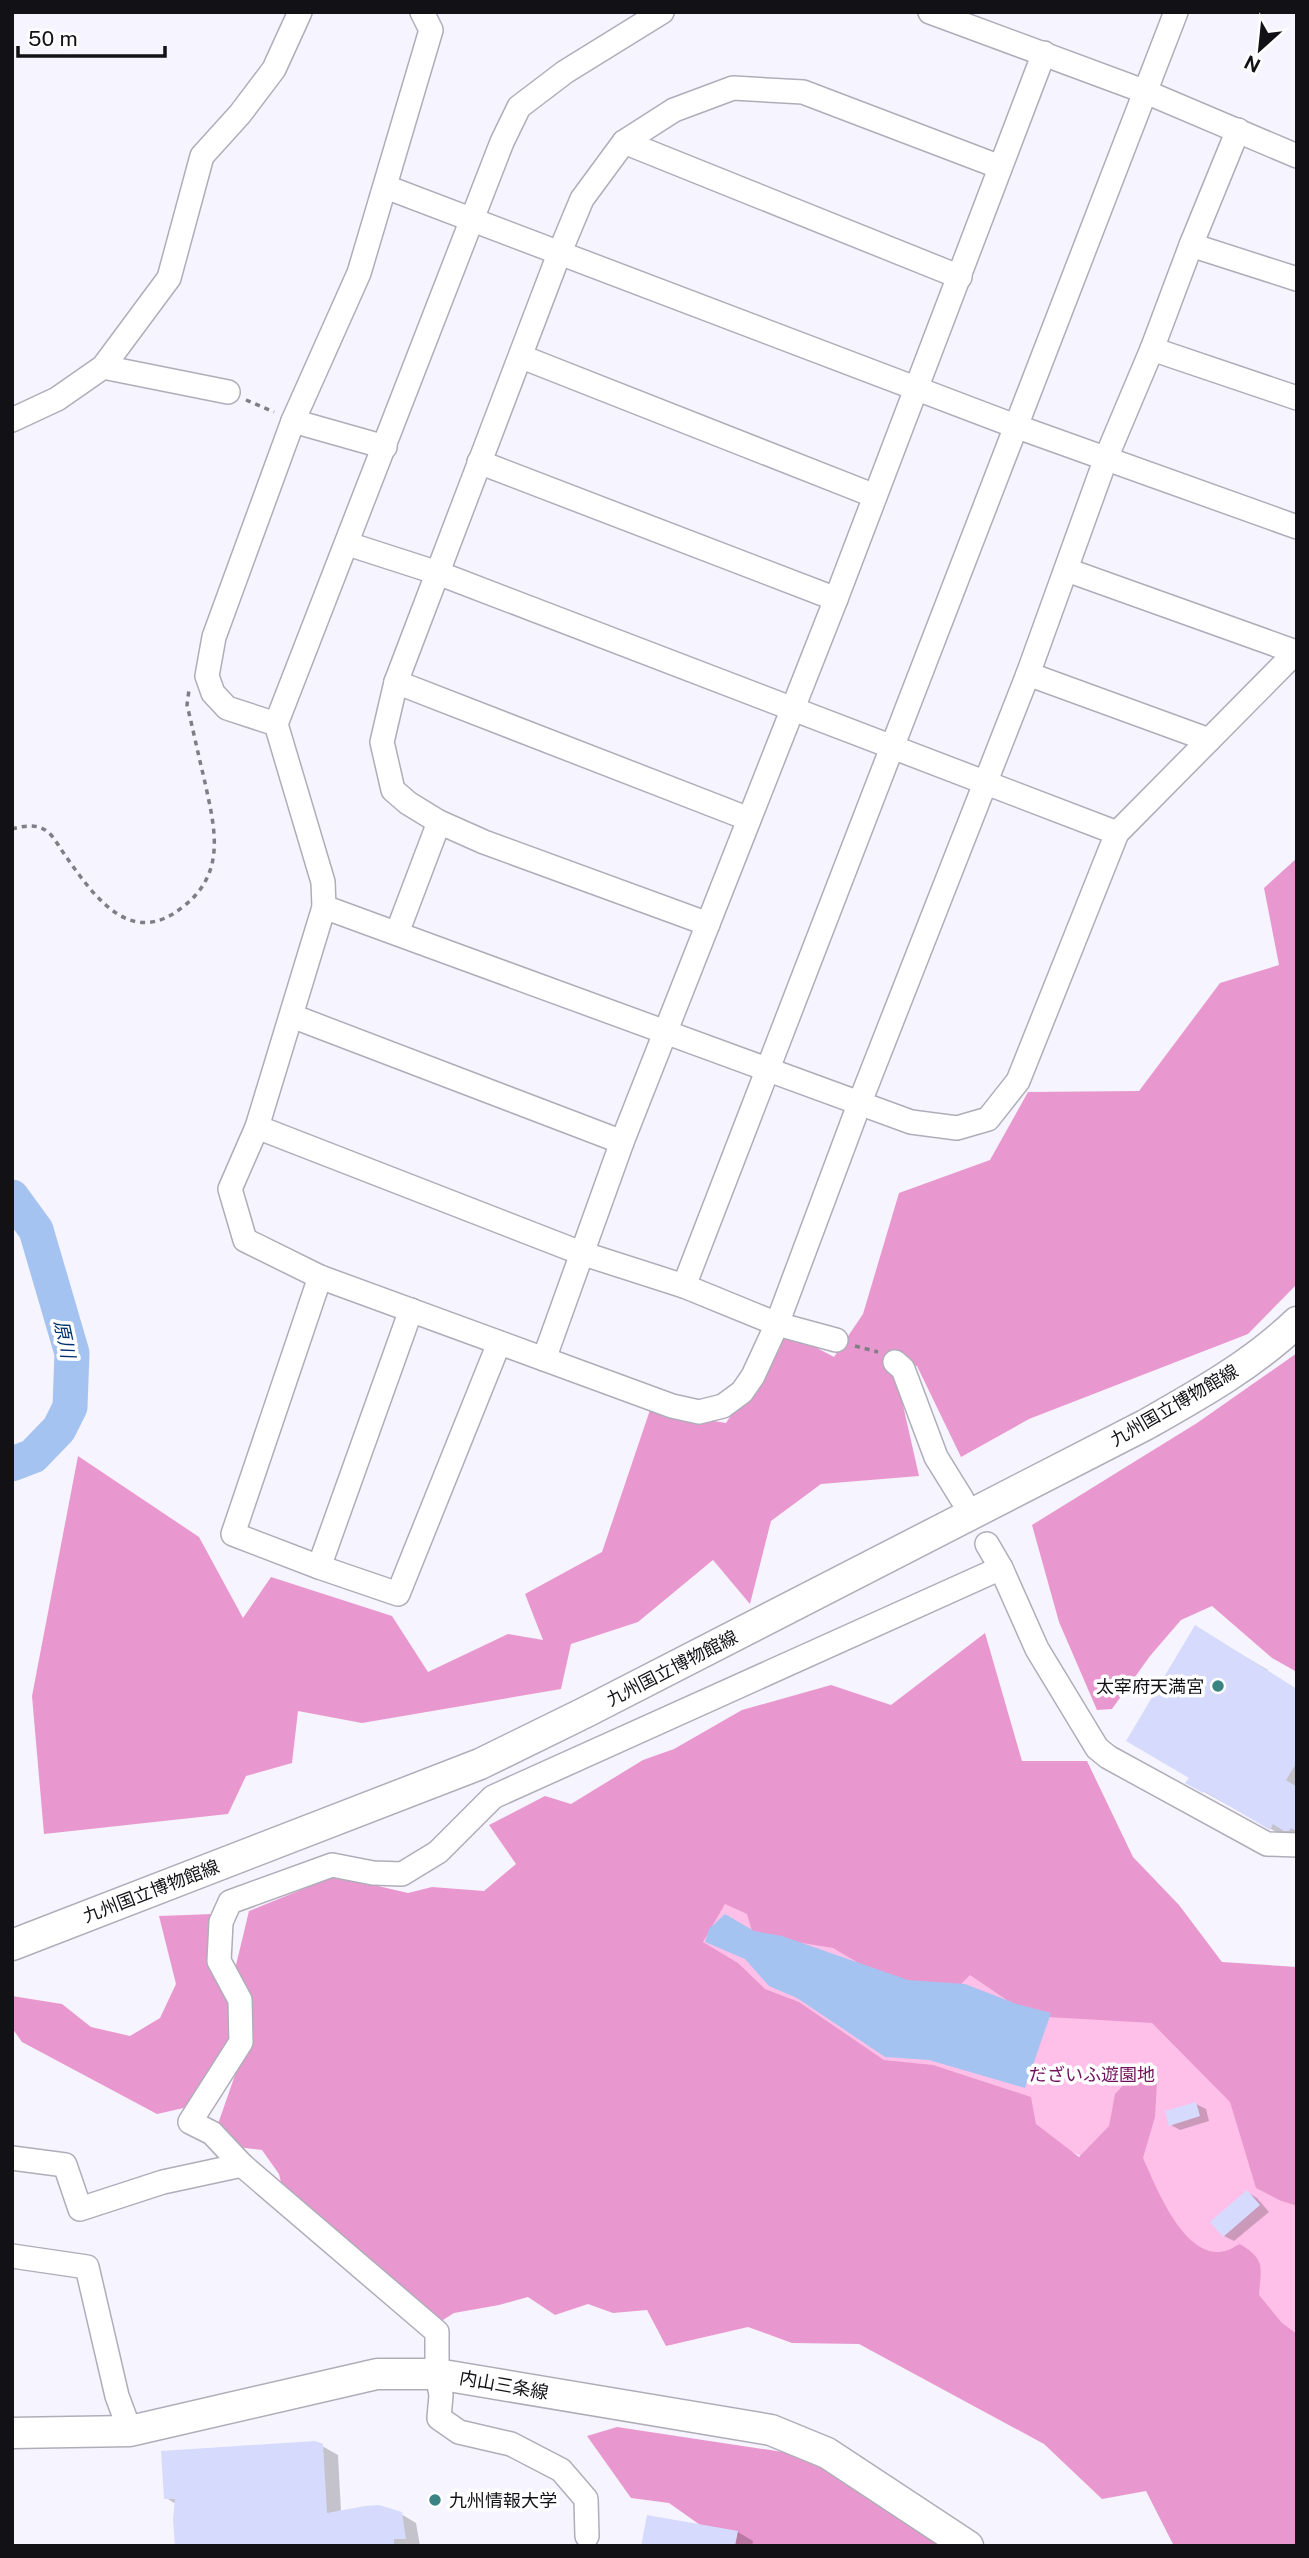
<svg xmlns="http://www.w3.org/2000/svg" width="1309" height="2558" viewBox="0 0 1309 2558" font-family="'Public Sans','Noto Sans JP',sans-serif">
  <style>
    .green { fill: #fec0e9 }
    .forest { fill: #e998cf }
    .water { fill: #a5c3f0 }
    .shadow { fill: #0003 }
    .lines { fill: none; stroke-linecap: round; stroke-linejoin: round }
    .river { stroke: #a5c3f0; stroke-width: 35 }
    .building { fill: #d6dbfe }
    .minor-casing { stroke: #b0adb9; stroke-width: 26 }
    .major-casing { stroke: #b0adb9; stroke-width: 33 }
    .path { stroke: #7f7e85; stroke-width: 3.5; stroke-dasharray: 5 5; stroke-linecap: butt }
    .minor { stroke: #fff; stroke-width: 23 }
    .major { stroke: #fff; stroke-width: 30 }
    .poi-dot { fill: #3a8383; stroke: #fff; stroke-width: 2.5 }
    .labels { text-anchor: middle; dominant-baseline: central; stroke-width: 7; stroke-linejoin: round; paint-order: stroke }
    .street-label { font-size: 18px; fill: #121115; stroke: #fff }
    .poi-label { font-size: 18px; fill: #121115; stroke: #fff; text-anchor: end }
    .park-label { font-size: 18px; fill: #72125c; stroke: #fff }
    .water-label { font-size: 19px; font-style: italic; fill: #003170; stroke: #fff }
  </style>
  <rect width="100%" height="100%" fill="#f6f4fe"/>
  <path class="green" d="M 722,1867 L 1134,2004 L 1227,2089 L 1297,2194 L 1297,2362 L 1081,2156 L 681,1986 Z"/>
  <g class="forest">
    <path d="M 1297,858 L 1297,1284 L 1248,1334 L 1029,1419 L 961,1457 L 917,1366 L 893,1361 L 919,1476 L 821,1484 L 771,1521 L 750,1604 L 713,1560 L 638,1622 L 571,1644 L 561,1689 L 362,1723 L 298,1711 L 292,1763 L 246,1776 L 228,1814 L 44,1834 L 32,1696 L 78,1456 L 199,1537 L 243,1618 L 271,1577 L 392,1616 L 428,1672 L 508,1634 L 543,1640 L 525,1594 L 602,1552 L 650,1410 L 726,1423 L 785,1331 L 834,1357 L 863,1314 L 899,1193 L 990,1160 L 1028,1092 L 1139,1091 L 1220,983 L 1279,965 L 1264,888 Z"/>
    <path d="M 1297,1353 L 1297,1672 L 1272,1658 L 1212,1606 L 1181,1620 L 1150,1656 L 1112,1709 L 1097,1710 L 1059,1622 L 1032,1525 L 1197,1423 Z"/>
    <path d="M 985,1633 L 1022,1761 L 1087,1761 L 1133,1857 L 1179,1905 L 1222,1962 L 1297,1967 L 1297,2206 L 1279,2200 L 1256,2188 L 1230,2102 L 1152,2023 L 1030,2016 L 970,1975 L 956,1989 L 889,1981 L 833,1948 L 753,1935 L 747,1914 L 725,1904 L 703,1942 L 738,1963 L 765,1989 L 799,2002 L 884,2060 L 933,2065 L 1031,2097 L 1036,2124 L 1079,2157 L 1109,2126 L 1115,2094 L 1135,2073 L 1157,2082 L 1155,2117 L 1143,2158 C 1156,2186 1184,2261 1225,2251 C 1230,2250 1235,2246 1240,2244 C 1266,2260 1261,2267 1259,2295 L 1282,2323 L 1297,2334 L 1297,2546 L 1174,2546 L 1146,2491 L 1102,2499 L 1044,2444 L 859,2344 L 792,2343 L 748,2327 L 666,2346 L 647,2310 L 613,2313 L 588,2304 L 555,2315 L 528,2297 L 499,2305 L 454,2313 L 435,2325 L 284,2195 L 279,2174 L 262,2150 L 211,2144 L 250,2032 L 236,1965 L 249,1911 L 335,1876 L 408,1893 L 432,1887 L 484,1891 L 516,1864 L 489,1825 L 545,1796 L 571,1804 L 643,1760 L 674,1749 L 742,1710 L 831,1685 L 891,1705 Z"/>
    <path d="M 213,1914 L 235,2005 L 234,2039 L 188,2107 L 157,2114 L 22,2042 L 12,2028 L 12,1996 L 62,2004 L 91,2027 L 130,2036 L 160,2018 L 176,1984 L 159,1916 Z"/>
    <path d="M 617,2427 L 783,2452 L 828,2471 L 933,2526 L 953,2546 L 730,2546 L 669,2503 L 631,2498 L 587,2436 Z"/>
  </g>
  <path class="water" d="M 725,1914 L 754,1931 L 782,1936 L 908,1980 L 965,1984 L 1017,2004 L 1051,2013 L 1025,2088 L 929,2060 L 885,2057 L 797,1998 L 769,1986 L 745,1959 L 705,1942 L 709,1929 Z"/>
  <g class="shadow">
    <path d="M 1196,1628 L 1268,1670 L 1266,1673 L 1297,1691 L 1297,1835 L 1291,1840 L 1188,1783 L 1191,1777 Z"/>
    <path d="M 1196,2104 L 1206,2109 L 1209,2121 L 1180,2130 L 1171,2125 Z"/>
    <path d="M 1247,2192 L 1257,2198 L 1269,2212 L 1234,2241 L 1224,2236 Z"/>
    <path d="M 322,2446 L 338,2455 L 341,2512 L 401,2514 L 416,2523 L 420,2546 L 176,2546 L 176,2504 L 166,2498 Z"/>
    <path d="M 738,2532 L 753,2541 L 752,2546 L 643,2546 Z"/>
  </g>
  <g class="lines">
    <path class="river" d="M 12,1197 L 36,1230 L 72,1353 L 70,1407 L 59,1429 L 33,1456 L 12,1464"/>
  </g>
  <g class="building">
    <path d="M 1195,1625 L 1297,1689 L 1297,1762 L 1286,1780 L 1297,1787 L 1297,1831 L 1291,1828 L 1289,1831 L 1284,1831 L 1273,1824 L 1270,1830 L 1204,1791 L 1203,1793 L 1185,1783 L 1189,1778 L 1126,1741 Z"/>
    <path d="M 1196,2102 L 1200,2116 L 1169,2126 L 1165,2111 Z"/>
    <path d="M 1247,2190 L 1260,2205 L 1223,2237 L 1210,2222 Z"/>
    <path d="M 315,2441 L 323,2444 L 327,2513 L 365,2506 L 379,2505 L 402,2512 L 406,2539 L 394,2539 L 394,2546 L 175,2546 L 173,2520 L 175,2499 L 164,2499 L 161,2451 Z"/>
    <path d="M 647,2515 L 738,2531 L 735,2546 L 641,2546 Z"/>
  </g>
  <g class="lines">
    <g class="minor-casing">
      <g id="minor">
        <path d="M 662,12 L 565,72 L 519,107 L 502,142 L 276,724 L 323,882 L 324,907 L 257,1127 L 230,1189 L 245,1240 L 320,1277 L 544,1359 L 622,1142 L 836,599 L 1044,53"/>
        <path d="M 930,12 L 1146,92 L 1297,156"/>
        <path d="M 624,142 L 960,277"/>
        <path d="M 386,187 L 1015,426 L 1297,527"/>
        <path d="M 1191,245 L 1297,279"/>
        <path d="M 1152,349 L 1297,398"/>
        <path d="M 522,357 L 875,496"/>
        <path d="M 103,367 L 228,392"/>
        <path d="M 12,420 L 57,399 L 103,367 L 169,278 L 202,156 L 240,114 L 274,69 L 300,12"/>
        <path d="M 293,421 L 385,447"/>
        <path d="M 479,462 L 836,599"/>
        <path d="M 348,544 L 438,573 L 1117,833"/>
        <path d="M 1067,570 L 1296,652"/>
        <path d="M 1028,674 L 1209,740"/>
        <path d="M 396,682 L 749,819"/>
        <path d="M 276,724 L 227,708 L 213,693 L 207,676 L 214,637 L 293,421 L 359,273 L 431,30 L 422,12"/>
        <path d="M 324,907 L 911,1122 L 957,1128 L 988,1119 L 1018,1081 L 1117,833 L 1297,651"/>
        <path d="M 708,924 L 484,842 L 439,822 L 408,803 L 393,790 L 382,742 L 396,682 L 559,254 L 582,199 L 624,142 L 674,110 L 733,88 L 803,92 L 1000,167"/>
        <path d="M 397,933 L 439,822"/>
        <path d="M 292,1016 L 622,1142"/>
        <path d="M 257,1127 L 581,1253 L 684,1286 L 777,1324 L 836,1340"/>
        <path d="M 320,1277 L 233,1534 L 319,1567 L 398,1594 L 499,1343"/>
        <path d="M 684,1286 L 1176,12"/>
        <path d="M 544,1359 L 672,1406 L 699,1412 L 723,1406 L 742,1392 L 753,1376 L 777,1324 L 860,1102 L 1028,674 L 1106,458 L 1152,349 L 1191,245 L 1238,130"/>
        <path d="M 895,1362 L 903,1369 L 936,1457 L 962,1499"/>
        <path d="M 987,1544 L 1001,1568 L 1037,1649 L 1097,1748 L 1108,1757 L 1267,1844 L 1297,1845"/>
        <path d="M 319,1567 L 411,1310"/>
        <path d="M 12,2158 L 65,2165 L 80,2209 L 163,2182 L 242,2165"/>
        <path d="M 12,2256 L 87,2267 L 117,2396 L 130,2431"/>
        <path d="M 587,2536 L 586,2499 L 561,2470 L 511,2444 L 459,2432 L 439,2418 L 441,2395 L 437,2374 L 437,2332 L 242,2165 L 212,2133 L 190,2122 L 241,2042 L 240,2000 L 219,1961 L 221,1922 L 230,1902 L 332,1865 L 373,1873 L 402,1874 L 438,1852 L 493,1797 L 1001,1568"/>
      </g>
    </g>
    <g class="major-casing">
      <g id="major">
        <path d="M 12,1945 L 480,1764 L 586,1712 L 1145,1425 C 1198,1395 1252,1365 1297,1322"/>
        <path d="M 12,2433 L 130,2431 L 377,2374 L 437,2374 L 771,2430 L 827,2453 L 968,2546"/>
      </g>
    </g>
    <g class="path">
      <path d="M 246,400 L 274,412"/>
      <path d="M 12,829 C 24,826 37,823 48,832 C 55,838 61,850 67,858 C 96,899 132,949 184,906 C 228,871 214,825 204,778 C 198,754 193,729 187,705 L 189,690"/>
      <path d="M 855,1346 L 878,1352"/>
    </g>
    <use href="#minor" class="minor"/>
    <use href="#major" class="major"/>
  </g>
  <g class="poi-dot">
    <circle cx="1218" cy="1686" r="7"/>
    <circle cx="435" cy="2500" r="7"/>
  </g>
  <g class="labels">
    <g class="street-label">
      <text transform="translate(1174 1405) rotate(-30)">九州国立博物館線</text>
      <text transform="translate(672 1668) rotate(-27)">九州国立博物館線</text>
      <text transform="translate(151 1891) rotate(-21)">九州国立博物館線</text>
      <text transform="translate(504 2385) rotate(10)">内山三条線</text>
    </g>
    <g class="poi-label">
      <text x="1204" y="1686">太宰府天満宮</text>
      <text x="449" y="2500" text-anchor="start">九州情報大学</text>
    </g>
    <g class="park-label">
      <text x="1092" y="2074">だざいふ遊園地</text>
    </g>
    <g class="water-label">
      <text transform="translate(65 1339) rotate(78)">原川</text>
    </g>
  </g>
  <rect width="1309" height="2558" fill="none" stroke="#121115" stroke-width="28"/>
  <g transform="translate(1260 49) rotate(207)" stroke="#ffffff" stroke-width="5" paint-order="stroke">
  <path d="M0-5L12 26L0 18L-12 26Z" fill="#121115"/>
  <text y="-10" font-size="19" font-weight="bold" text-anchor="middle" fill="#121115">N</text>
  </g>
  <path d="M18 46v10h147v-10" fill="none" stroke="#121115" stroke-width="3.5"/>
  <text x="28" y="46" font-size="21" fill="#121115" stroke="#ffffff" stroke-width="5" paint-order="stroke">50 m</text>
</svg>
